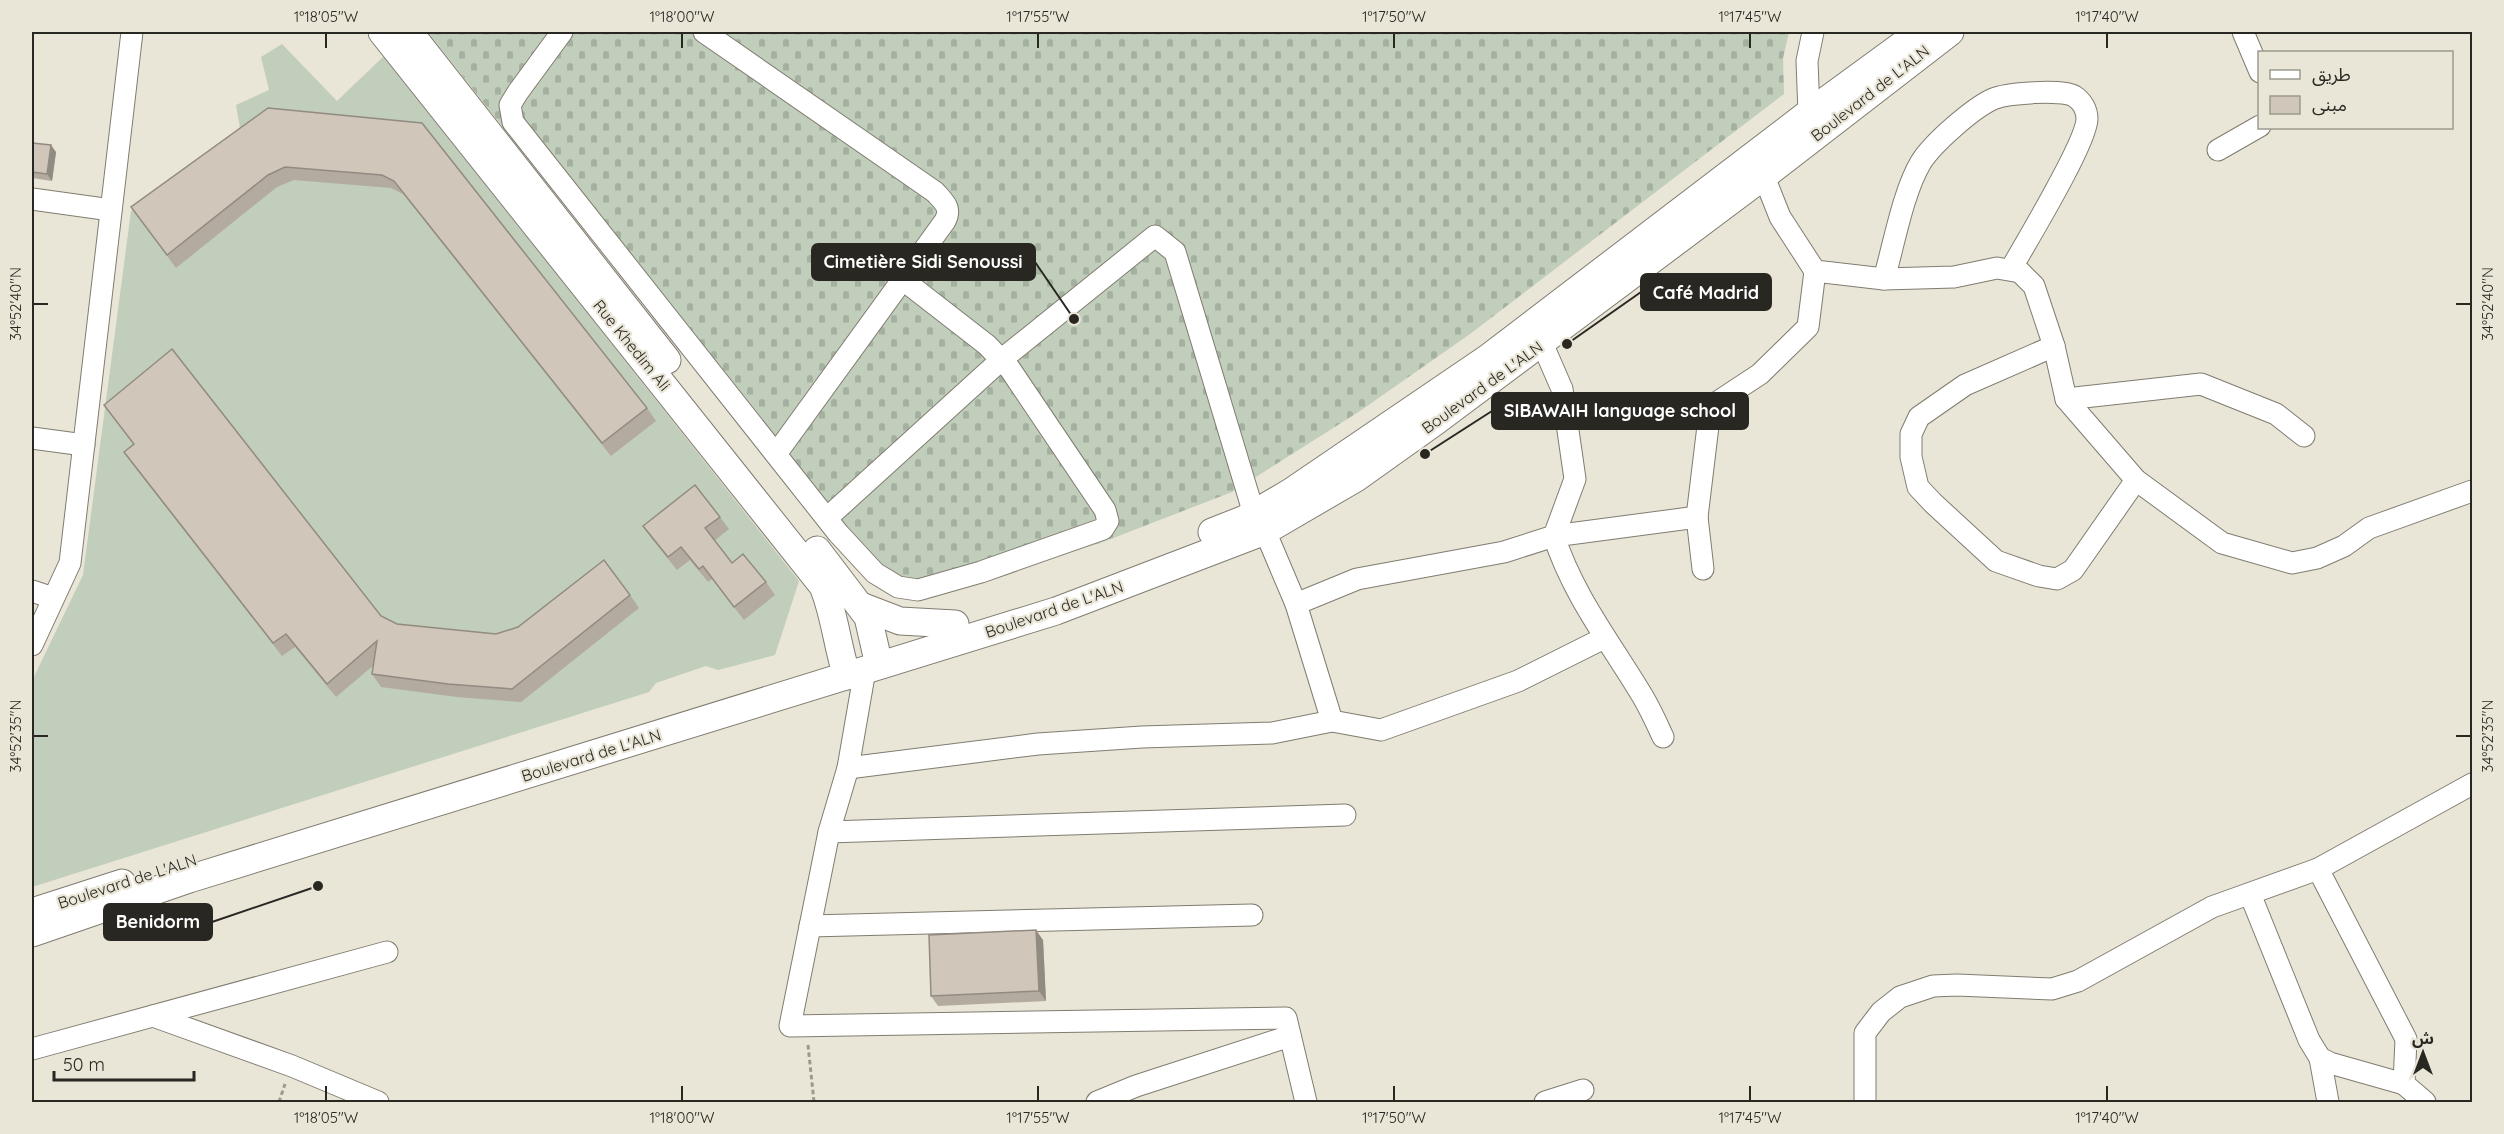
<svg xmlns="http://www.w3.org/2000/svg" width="2504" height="1134" viewBox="0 0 2504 1134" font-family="Quicksand,'Noto Sans Arabic',sans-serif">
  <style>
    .grass { fill: #c0cebb }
    .cemetery { fill: url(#cemetery-stones) }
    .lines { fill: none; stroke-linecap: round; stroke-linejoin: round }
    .minor-casing { stroke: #807c70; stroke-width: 23 }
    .major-casing { stroke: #807c70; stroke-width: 29 }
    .path { stroke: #9c998e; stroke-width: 3; stroke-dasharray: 4.5 3; stroke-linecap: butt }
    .minor { stroke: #fff; stroke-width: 21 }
    .major { stroke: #fff; stroke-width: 27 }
    .wall { fill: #b3aaa0 }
    .shaded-wall { fill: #928b82 }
    .building { fill: #d0c6ba; stroke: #928b82; stroke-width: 1.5 }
    .ticks { fill: none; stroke: #292722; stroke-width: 2 }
    .labels { text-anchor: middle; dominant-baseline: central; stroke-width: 4.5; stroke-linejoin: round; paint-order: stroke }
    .street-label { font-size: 16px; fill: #292722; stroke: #e9e5d7 }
    .leader { fill: none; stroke: #292722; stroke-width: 2 }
    .callout-dot { fill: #292722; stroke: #e9e5d7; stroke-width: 2 }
    .callout { fill: #292722; stroke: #292722; stroke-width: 2 }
    .callout-label { font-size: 18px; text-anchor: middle; font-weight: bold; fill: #fff }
    .neatline { fill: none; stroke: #292722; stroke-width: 2 }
    .ticks-label { font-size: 15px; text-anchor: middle; fill: #292722 }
  </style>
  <defs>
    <pattern id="cemetery-stones" width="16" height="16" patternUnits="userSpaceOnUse" patternTransform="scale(1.5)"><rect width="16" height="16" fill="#c0cebb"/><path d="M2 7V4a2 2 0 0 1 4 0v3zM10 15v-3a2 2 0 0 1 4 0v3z" fill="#a5b1a0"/></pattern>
  </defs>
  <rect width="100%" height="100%" fill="#e9e5d7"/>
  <path class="grass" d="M 282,44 L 337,101 L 384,56 L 799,581 L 775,655 L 718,670 L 706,666 L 656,683 L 649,692 L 32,887 L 32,681 L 83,575 L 131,211 L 240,128 L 236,105 L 269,90 L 261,57 Z"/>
  <path class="cemetery" d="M 428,32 L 1789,32 L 1783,58 L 1784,94 L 1470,334 L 1360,411 L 1232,492 L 1103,542 L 984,581 L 919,600 L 894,597 L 869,581 L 520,149 Z"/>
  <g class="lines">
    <g class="minor-casing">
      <g id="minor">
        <path d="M 562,32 L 518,92 L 510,105 L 513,122 L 838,533 L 875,573 L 898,587 L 918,590 L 981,572 L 1103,529 L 1108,521 L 1105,510 L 1010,369 L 987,345 L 902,279"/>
        <path d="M 704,32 L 935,192 C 944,202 952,208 945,221 L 776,454"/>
        <path d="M 2243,32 L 2260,72"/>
        <path d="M 1809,113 L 1807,61 L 1813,32"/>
        <path d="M 2218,150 L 2260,126"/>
        <path d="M 1759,164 L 1780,217 L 1815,271 L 1884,279 L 1954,277 L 1997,268 L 2020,272 L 2034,286 L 2054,346 L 2066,399 L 2136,480 L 2222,543 L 2292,563 L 2317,558 L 2344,546 L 2369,528 L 2472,491"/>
        <path d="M 32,199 L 111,210"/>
        <path d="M 1884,279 C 1894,244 1903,192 1921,162 C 1933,143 1973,108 1993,99 C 2006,93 2062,89 2074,96 C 2082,101 2087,110 2087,119 C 2086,144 2026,242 2011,269"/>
        <path d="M 2054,346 L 1965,385 L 1919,417 L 1911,434 L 1911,457 L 1918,487 L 1933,503 L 1996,561 L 2039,576 L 2057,579 L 2073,570 L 2136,480"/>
        <path d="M 2066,399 L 2201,384 L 2276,414 L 2304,436"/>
        <path d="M 32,438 L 84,445"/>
        <path d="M 1697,517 L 1703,569"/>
        <path d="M 827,518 L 1001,360 L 1155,236 L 1175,252 L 1254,514"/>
        <path d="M 1265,531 L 1296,604 L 1332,721"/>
        <path d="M 32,591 L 53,598"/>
        <path d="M 1296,604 L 1357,579 L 1504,552 L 1554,536 L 1575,479 L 1562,389 L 1542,343 L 1533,330"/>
        <path d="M 32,645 L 70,563 L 132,32"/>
        <path d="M 865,670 L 848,768 L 829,832 L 790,1026 L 1286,1018 L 1306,1102"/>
        <path d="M 1663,737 C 1656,722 1649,706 1640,692 C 1609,641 1572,593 1554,536 L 1697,517 L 1708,426 L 1719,401 L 1760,374 L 1808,327 L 1815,271"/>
        <path d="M 848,768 L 1038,744 L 1142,737 L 1272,733 L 1332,721 L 1381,730 L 1518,681 L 1604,638"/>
        <path d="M 829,832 L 1345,815"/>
        <path d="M 2318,869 L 2406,1039 L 2404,1084 L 2425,1102"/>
        <path d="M 2250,894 L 2309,1040 L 2320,1058 L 2330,1063 L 2404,1084"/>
        <path d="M 810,926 L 1252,915"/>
        <path d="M 153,1016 L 292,1066 L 378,1102"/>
        <path d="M 32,1049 L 387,952"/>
        <path d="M 2320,1058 L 2328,1102"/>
        <path d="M 1097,1102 L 1136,1086 L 1290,1036"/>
        <path d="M 1545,1102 L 1583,1090"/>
        <path d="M 1865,1102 L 1865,1033 L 1881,1012 L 1900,997 L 1933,986 L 1957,985 L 2052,989 L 2078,981 L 2212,907 L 2318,869 L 2472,784"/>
      </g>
    </g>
    <g class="major-casing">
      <g id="major">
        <path d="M 382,32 L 823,586 C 835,615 837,646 847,676"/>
        <path d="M 409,32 L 667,360"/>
        <path d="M 1212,532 L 1245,519 L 1291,492 L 1488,358 L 1809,113 L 1920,32"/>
        <path d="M 817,550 L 868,617 L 879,665"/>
        <path d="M 861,606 L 900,621 L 955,624"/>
        <path d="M 32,912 L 122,883"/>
        <path d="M 32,933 L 189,879 L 1056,611 L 1265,531 L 1356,478 L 1436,421 L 1765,175 L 1950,32"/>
      </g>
    </g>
    <g class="path">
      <path d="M 808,1045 L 814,1102"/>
      <path d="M 279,1102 L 285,1084"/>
    </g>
    <use href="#minor" class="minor"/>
    <use href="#major" class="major"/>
  </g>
  <g class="wall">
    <path d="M 422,123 L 647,408 L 656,421 L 611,456 L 403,194 L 391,188 L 294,180 L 277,187 L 176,268 L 131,207 Z"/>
    <path d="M 32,143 L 56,152 L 52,181 L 32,178 Z"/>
    <path d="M 104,405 L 381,616 L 397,624 L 496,634 L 630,595 L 639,608 L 521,702 L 457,697 L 381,687 L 372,674 L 374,665 L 336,697 L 295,647 L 282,656 L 133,465 L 124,452 L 133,444 Z"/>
    <path d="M 720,517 L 729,529 L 714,541 L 732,563 L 766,582 L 775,595 L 744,620 L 712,579 L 708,582 L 690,560 L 677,570 L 652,539 L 643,526 Z"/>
    <path d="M 1043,940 L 1046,1001 L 938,1006 L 931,996 Z"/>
  </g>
  <g class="shaded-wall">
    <path d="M 51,145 L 56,152 L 52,181 L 47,174 Z"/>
    <path d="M 1036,930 L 1043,940 L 1046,1001 L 1039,991 Z"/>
  </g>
  <g class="building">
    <path d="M 268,108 L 422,123 L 647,408 L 602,443 L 394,181 L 382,175 L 285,167 L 268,175 L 167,255 L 131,207 Z"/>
    <path d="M 32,143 L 51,145 L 47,174 L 32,172 Z"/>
    <path d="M 172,349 L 381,616 L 397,624 L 496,634 L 518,627 L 604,560 L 630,595 L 512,689 L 448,684 L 372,674 L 377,641 L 327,684 L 286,634 L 273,643 L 124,452 L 134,444 L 104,405 Z"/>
    <path d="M 695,485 L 720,517 L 705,528 L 732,563 L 743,554 L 766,582 L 734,607 L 703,566 L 699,569 L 681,547 L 668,557 L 643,526 Z"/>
    <path d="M 1036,930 L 1039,991 L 931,996 L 929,935 Z"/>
  </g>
  <path class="ticks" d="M 326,33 L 326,48M 682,33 L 682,48M 1038,33 L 1038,48M 1394,33 L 1394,48M 1750,33 L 1750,48M 2107,33 L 2107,48M 33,304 L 48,304M 2456,304 L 2471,304M 33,736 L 48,736M 2456,736 L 2471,736M 326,1086 L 326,1101M 682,1086 L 682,1101M 1038,1086 L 1038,1101M 1394,1086 L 1394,1101M 1750,1086 L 1750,1101M 2107,1086 L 2107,1101"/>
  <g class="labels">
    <g class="street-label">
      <text transform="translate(1870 93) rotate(-38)">Boulevard de L'ALN</text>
      <text transform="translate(632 345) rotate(51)">Rue Khedim Ali</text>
      <text transform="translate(1482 387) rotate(-36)">Boulevard de L'ALN</text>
      <text transform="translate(1054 609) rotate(-19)">Boulevard de L'ALN</text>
      <text transform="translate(591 755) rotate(-17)">Boulevard de L'ALN</text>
      <text transform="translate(127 881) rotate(-18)">Boulevard de L'ALN</text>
    </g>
  </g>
  <path class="leader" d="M1074 319L1035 262M1567 344L1641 292M1425 454L1492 411M318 886L212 922"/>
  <g class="callout-dot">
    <circle cx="1074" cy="319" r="6"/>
    <circle cx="1567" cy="344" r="6"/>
    <circle cx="1425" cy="454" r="6"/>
    <circle cx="318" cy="886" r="6"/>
  </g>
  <g class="callout">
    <rect x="812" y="244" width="223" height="36" rx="6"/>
    <rect x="1641" y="274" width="130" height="36" rx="6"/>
    <rect x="1492" y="393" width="256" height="36" rx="6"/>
    <rect x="104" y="904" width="108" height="36" rx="6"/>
  </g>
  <g class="callout-label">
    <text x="923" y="268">Cimetière Sidi Senoussi</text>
    <text x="1706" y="299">Café Madrid</text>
    <text x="1620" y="417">SIBAWAIH language school</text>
    <text x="158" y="928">Benidorm</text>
  </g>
  <rect width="2504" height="1134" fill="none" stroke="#e9e5d7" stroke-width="66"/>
  <rect x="2258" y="51" width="195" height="78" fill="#e9e5d7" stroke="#9c998f" stroke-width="1.5"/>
  <rect x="2270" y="70" width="30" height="9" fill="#ffffff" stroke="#9c998f" stroke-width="1.5"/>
  <text x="2312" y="81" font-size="18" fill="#292722">طريق</text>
  <rect x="2270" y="96" width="30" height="18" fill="#d0c6ba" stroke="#9c998f" stroke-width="1.5"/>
  <text x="2312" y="111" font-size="18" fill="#292722">مبنى</text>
  <g transform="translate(2423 1053)" stroke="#e9e5d7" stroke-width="4.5" paint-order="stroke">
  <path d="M0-4.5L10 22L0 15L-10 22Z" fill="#292722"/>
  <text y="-9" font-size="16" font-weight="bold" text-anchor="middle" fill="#292722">ش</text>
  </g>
  <path d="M54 1071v9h140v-9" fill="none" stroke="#292722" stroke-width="3"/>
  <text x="63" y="1071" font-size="18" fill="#292722" stroke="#e9e5d7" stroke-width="4.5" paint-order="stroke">50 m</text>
  <rect x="33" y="33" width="2438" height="1068" class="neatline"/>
  <g class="ticks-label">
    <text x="326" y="22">1°18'05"W</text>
    <text x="682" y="22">1°18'00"W</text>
    <text x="1038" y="22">1°17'55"W</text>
    <text x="1394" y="22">1°17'50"W</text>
    <text x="1750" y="22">1°17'45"W</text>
    <text x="2107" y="22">1°17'40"W</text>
    <text transform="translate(16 304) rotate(-90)" y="5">34°52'40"N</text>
    <text transform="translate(2488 304) rotate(-90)" y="5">34°52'40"N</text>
    <text transform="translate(16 736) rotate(-90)" y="5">34°52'35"N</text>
    <text transform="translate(2488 736) rotate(-90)" y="5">34°52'35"N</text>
    <text x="326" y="1123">1°18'05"W</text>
    <text x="682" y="1123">1°18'00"W</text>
    <text x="1038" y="1123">1°17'55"W</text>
    <text x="1394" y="1123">1°17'50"W</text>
    <text x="1750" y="1123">1°17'45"W</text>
    <text x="2107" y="1123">1°17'40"W</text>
  </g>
</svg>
